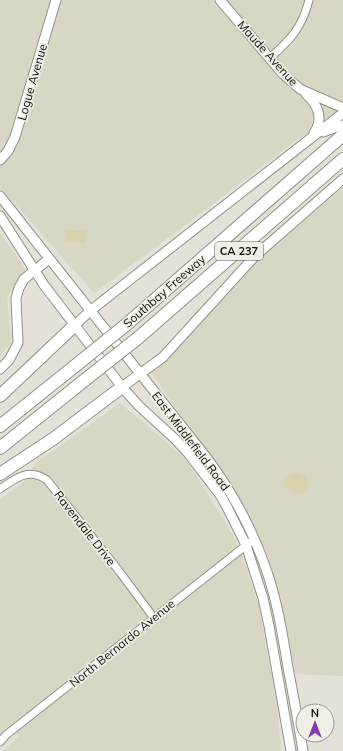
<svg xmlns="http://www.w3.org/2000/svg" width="343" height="751" viewBox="0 0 343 751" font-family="Mulish,sans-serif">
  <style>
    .built { fill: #d8d6c4 }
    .green { fill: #d8d3ac }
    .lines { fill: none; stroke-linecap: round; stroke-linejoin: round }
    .street-casing { stroke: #929188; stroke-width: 9 }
    .secondary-casing { stroke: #929188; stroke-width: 11 }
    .highway-casing { stroke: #929188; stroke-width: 14 }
    .street { stroke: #fff; stroke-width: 7 }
    .secondary { stroke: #fff; stroke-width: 9 }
    .highway { stroke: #fff; stroke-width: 12 }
    .highway-bridge-casing { stroke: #929188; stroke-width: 14; stroke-linecap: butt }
    .highway-bridge { stroke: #fff; stroke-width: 12 }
    .labels { text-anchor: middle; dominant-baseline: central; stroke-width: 3.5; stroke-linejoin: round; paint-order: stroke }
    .shield { fill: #f0efe5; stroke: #55554f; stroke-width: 1 }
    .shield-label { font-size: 11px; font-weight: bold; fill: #13130f }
    .street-label { font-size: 12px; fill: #13130f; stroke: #f0efe5 }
  </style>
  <rect width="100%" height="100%" fill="#e3e1d8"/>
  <g class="built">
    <path d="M 0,0 L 343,0 L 343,112 L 298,139 L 188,223 L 94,293 L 0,187 Z"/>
    <path d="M 343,187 L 343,676 L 296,674 L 285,622 L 272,573 L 250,519 L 223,474 L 151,373 L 258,259 Z"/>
    <path d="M 0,233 L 26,270 L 7,297 L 11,343 L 0,356 Z"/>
    <path d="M 120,403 L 186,459 L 233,535 L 247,569 L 259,607 L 277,704 L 281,751 L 3,751 L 19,736 L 10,726 L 0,734 L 0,499 L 22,484 L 36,463 Z"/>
  </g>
  <g class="green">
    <path d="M 66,230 L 86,231 L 86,243 L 65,242 Z"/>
    <path d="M 299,473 C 306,476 308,479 308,487 L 303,493 C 283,494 274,477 299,473 Z"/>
  </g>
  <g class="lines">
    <g class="street-casing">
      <g id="street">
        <path d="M 270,58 C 291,39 302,28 309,0"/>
        <path d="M 0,489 C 16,478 29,467 47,480 L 119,571 L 154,618"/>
        <path d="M 0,742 L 6,735 L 254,539"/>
      </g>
    </g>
    <g class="secondary-casing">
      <g id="secondary">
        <path d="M 220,0 L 283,74 L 300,89 L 343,108"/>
        <path d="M 306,94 C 318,104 324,120 314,133"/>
        <path d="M 323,132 L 343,125"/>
        <path d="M 0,160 L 8,151 L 15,137 L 56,0"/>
        <path d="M 0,196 L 206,457 C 232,491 252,529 266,569 C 278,603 283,638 289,673 C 294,699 299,725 303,751"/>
        <path d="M 0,216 L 44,285 L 122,387 L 139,406 L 175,439 L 188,453 L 221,496 L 228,509 L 246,545 L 263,598 L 269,626 L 291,751"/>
        <path d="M 75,325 L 90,311 L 343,113"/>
        <path d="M 0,369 L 9,360 L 18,343 L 16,298 L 19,288 L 24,279 L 49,259"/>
        <path d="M 122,387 L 163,357 L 255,256 L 343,179"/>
      </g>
    </g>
    <g class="highway-casing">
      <g id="highway">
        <path d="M 127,324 L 343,135"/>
        <path d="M 138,338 L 343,159"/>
        <path d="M 0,396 L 75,325"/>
        <path d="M 0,426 L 75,366"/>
        <path d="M 0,448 L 86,379"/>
        <path d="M 0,474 L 53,439 L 122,387"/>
      </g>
    </g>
    <use href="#street" class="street"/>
    <use href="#secondary" class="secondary"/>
    <use href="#highway" class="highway"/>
    <g class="highway-bridge-casing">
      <g id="highway-bridge">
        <path d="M 75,366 L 127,324"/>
        <path d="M 86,379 L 138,338"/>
      </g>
    </g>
    <use href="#highway-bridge" class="highway-bridge"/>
  </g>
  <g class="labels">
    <rect class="shield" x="215" y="242" width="48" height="18" rx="3"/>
    <g class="shield-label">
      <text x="239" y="251">CA 237</text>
    </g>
    <g class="street-label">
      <text transform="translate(268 53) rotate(48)">Maude Avenue</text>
      <text transform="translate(32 82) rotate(-74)">Logue Avenue</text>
      <text transform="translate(164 291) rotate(-41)">Southbay Freeway</text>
      <text transform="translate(191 441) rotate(53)">East Middlefield Road</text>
      <text transform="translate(85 528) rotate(52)">Ravendale Drive</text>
      <text transform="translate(122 643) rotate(-39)">North Bernardo Avenue</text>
    </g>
  </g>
  <g transform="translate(315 723)"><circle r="19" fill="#f0efe5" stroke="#98978f"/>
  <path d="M0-3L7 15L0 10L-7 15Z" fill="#843bae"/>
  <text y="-6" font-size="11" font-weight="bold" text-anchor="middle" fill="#13130f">N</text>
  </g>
</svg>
